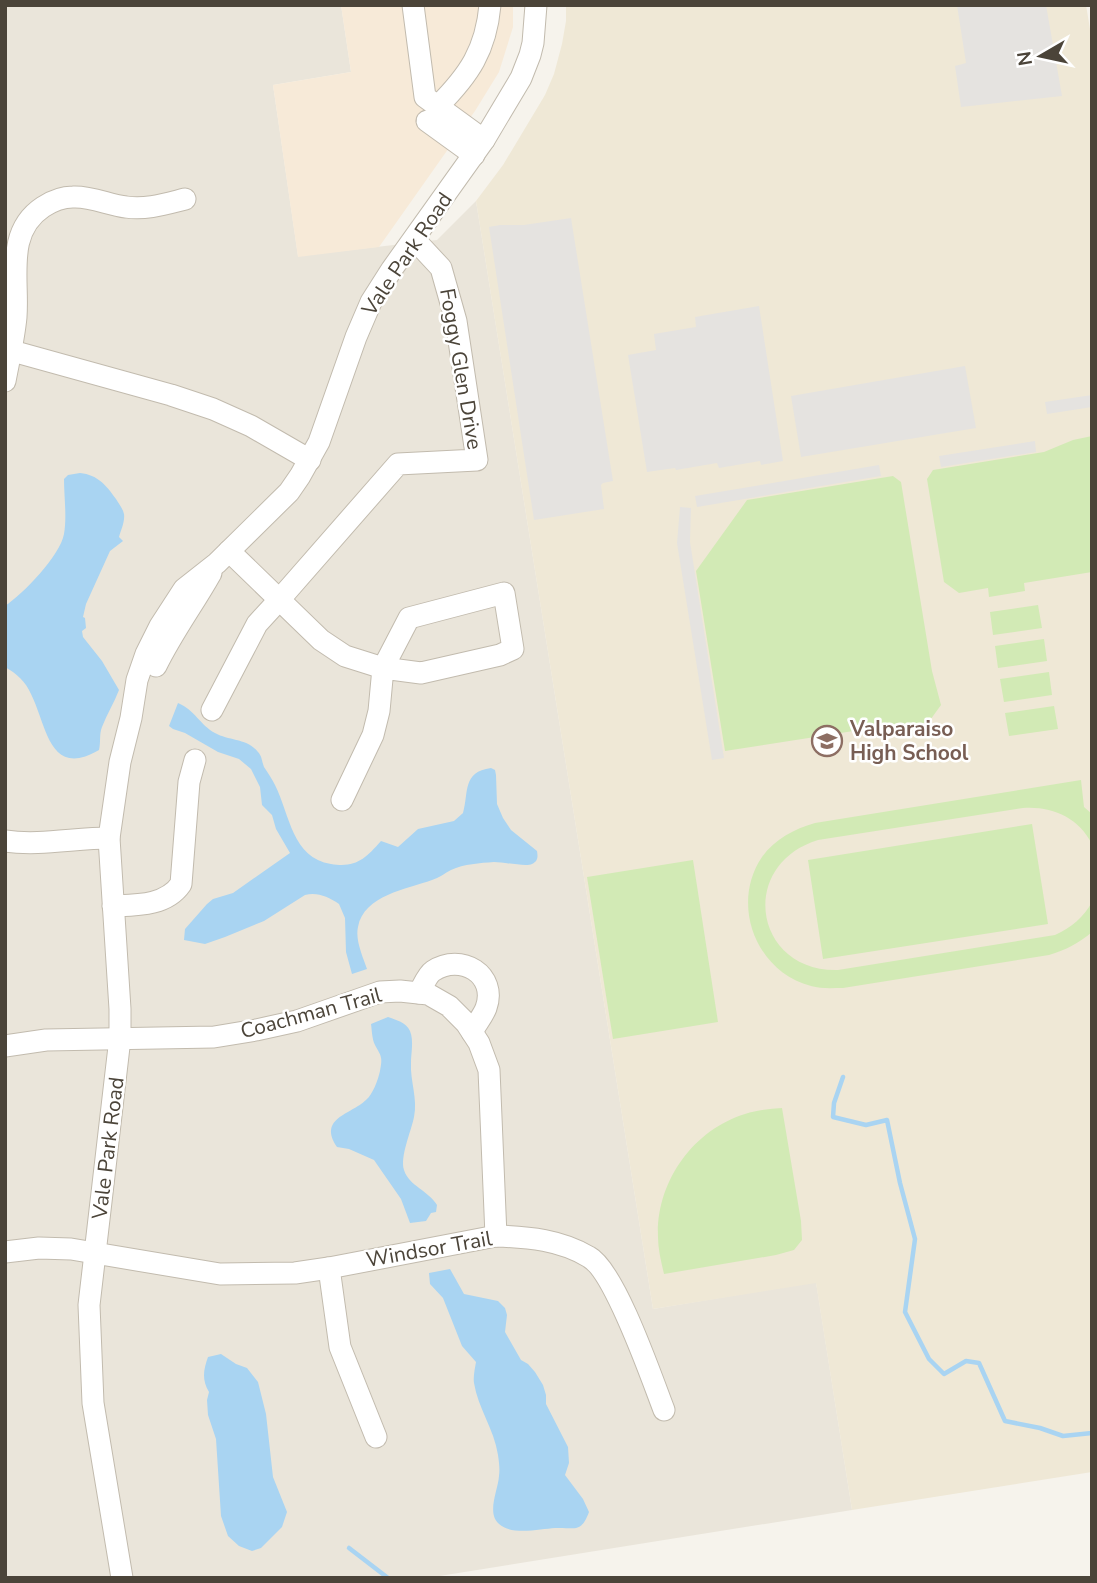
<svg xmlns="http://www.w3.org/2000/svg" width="1097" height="1583" viewBox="0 0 1097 1583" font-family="'Nunito Sans',sans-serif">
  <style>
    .residential { fill: #eae5da }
    .commercial { fill: #f7ead8 }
    .education { fill: #efe8d6 }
    .garden { fill: #d2eab5 }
    .parking { fill: #e5e3e0 }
    .water { fill: #a9d4f2 }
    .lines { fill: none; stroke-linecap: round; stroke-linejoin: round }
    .stream { stroke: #a9d4f2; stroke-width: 4.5 }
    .minor-casing { stroke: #c2bbae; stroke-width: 23 }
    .minor { stroke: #fff; stroke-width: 21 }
    .labels { text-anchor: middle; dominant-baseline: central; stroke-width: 5; stroke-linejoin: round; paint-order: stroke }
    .street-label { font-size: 21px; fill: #4b4439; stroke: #fff }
    .education-label { font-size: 21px; font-weight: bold; fill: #785e54; stroke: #fff; text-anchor: start }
  </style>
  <rect width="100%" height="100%" fill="#f6f3ec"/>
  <path class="residential" d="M 5,5 L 341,5 L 351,72 L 273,85 L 298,256 L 437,240 L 476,201 L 653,1309 L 816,1282 L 852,1510 L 427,1578 L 5,1578 Z"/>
  <path class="commercial" d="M 341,5 L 513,5 L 513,27 L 499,72 L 475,111 L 379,247 L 298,257 L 273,85 L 351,72 Z"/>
  <path class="education" d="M 566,5 L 1086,5 L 1092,41 L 1092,1472 L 852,1510 L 816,1283 L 653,1309 L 476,201 L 503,165 L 545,95 L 554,74 L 562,44 L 566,21 Z"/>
  <g class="garden">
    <path d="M 1092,436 L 1092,572 L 1024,583 L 1025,591 L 989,597 L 988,588 L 959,593 L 944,582 L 927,479 L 933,470 L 1044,452 L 1073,440 Z"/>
    <path d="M 893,476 L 901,482 L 932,671 L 941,705 L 928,723 L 892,725 L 725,751 L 696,571 L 747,500 Z"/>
    <path d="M 1038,605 L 1042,628 L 993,635 L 990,612 Z"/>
    <path d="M 1044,639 L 1047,661 L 998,668 L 995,646 Z"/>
    <path d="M 1049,672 L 1052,695 L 1004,702 L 1000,679 Z"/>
    <path d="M 1054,706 L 1058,729 L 1009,736 L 1005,713 Z"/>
    <path d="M 1081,780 L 1084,807 L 1092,814 L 1092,844 C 1078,817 1052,806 1023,808 L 818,840 C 737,865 754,972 838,970 L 1055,935 C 1072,927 1083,918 1092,902 L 1092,932 C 1079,943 1066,950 1049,955 L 843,988 C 832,988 821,989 811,986 C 756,972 730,904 762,857 C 775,839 794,829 815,823 Z"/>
    <path d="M 1032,824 L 1048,924 L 823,959 L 808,860 Z"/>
    <path d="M 693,860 L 718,1022 L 613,1039 L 587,877 Z"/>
    <path d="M 782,1108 L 801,1221 L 802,1240 L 794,1250 L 776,1255 L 664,1274 C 661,1261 658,1249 658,1237 C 656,1182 693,1130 745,1114 C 757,1110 770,1109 782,1108 Z"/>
  </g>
  <g class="parking">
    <path d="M 957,5 L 1046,5 L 1062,96 L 961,107 L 955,66 L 966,63 Z"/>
    <path d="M 571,218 L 613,481 L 603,483 L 601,485 L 604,509 L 534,520 L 489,227 L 500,225 L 524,225 Z"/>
    <path d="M 759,306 L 783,461 L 761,465 L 760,461 L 719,468 L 717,463 L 676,470 L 675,468 L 647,472 L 628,355 L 656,350 L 654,334 L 696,327 L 695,317 Z"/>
    <path d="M 965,366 L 976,428 L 801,457 L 791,396 Z"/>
    <path d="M 1092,395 L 1092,407 L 1047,414 L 1045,402 Z"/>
    <path d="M 1035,441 L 1036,452 L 941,467 L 939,456 Z"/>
    <path d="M 879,465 L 881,476 L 697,507 L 695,496 Z"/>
    <path d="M 680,507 L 691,508 L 690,542 L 724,758 L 712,760 L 677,543 Z"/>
  </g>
  <g class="water">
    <path d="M 80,473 C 98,475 106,485 116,499 C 119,504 123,509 124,514 C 125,522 121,530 119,537 L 123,541 L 110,551 L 86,604 L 83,617 L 85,618 L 86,628 L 82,631 L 83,637 L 102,661 L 119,690 C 114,703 107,714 102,727 C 99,734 101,742 99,750 C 49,779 47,726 31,694 C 26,682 16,673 5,667 L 5,606 C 23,594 60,556 64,534 C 67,517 64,496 64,479 L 68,475 Z"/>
    <path d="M 178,703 C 195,710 200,725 215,733 C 229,741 247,738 258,752 C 262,756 262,762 264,767 C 268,773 272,779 275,785 C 290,815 292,858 331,864 C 356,868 365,859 381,841 L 398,847 L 418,829 L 454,821 L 463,813 C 469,792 462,772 491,768 L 495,770 L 496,775 L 497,804 L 503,818 L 511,830 L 537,851 C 538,857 538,861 532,864 C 526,867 503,862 494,862 C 480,863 464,864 451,870 C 445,873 439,878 432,880 C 407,889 364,895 358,927 C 355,940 363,957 367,969 L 352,974 L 346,952 L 345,918 L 339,904 C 328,897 318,892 305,895 L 264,921 L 225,937 L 205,944 L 184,940 L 185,929 L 207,904 L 213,899 L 233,893 L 290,853 L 276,829 L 272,815 L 262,805 L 260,787 L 251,769 L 239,759 L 218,752 L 185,733 L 173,729 L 169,726 Z"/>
    <path d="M 388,1017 C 396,1020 406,1022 410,1031 C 414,1041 411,1053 411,1063 C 410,1081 418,1099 414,1117 C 411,1132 400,1156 404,1170 C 409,1186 429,1191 437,1205 L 436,1212 L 431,1213 L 426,1221 L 410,1223 L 401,1199 L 374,1160 L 349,1149 L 337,1147 C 318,1118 350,1115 366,1100 C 373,1094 378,1080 380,1071 C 383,1057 381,1056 375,1045 C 372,1039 372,1031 371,1024 Z"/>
    <path d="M 450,1269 L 464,1294 L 498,1301 L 505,1308 L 507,1315 L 505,1332 L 521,1360 L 528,1364 L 535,1372 L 543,1385 L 546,1395 L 546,1404 L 568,1447 L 569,1463 L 565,1475 L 583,1499 L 589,1512 C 581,1534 574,1527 555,1528 C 540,1529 510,1536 498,1523 C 487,1512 498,1490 499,1476 C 500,1469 499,1462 498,1455 C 494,1429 478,1408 474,1383 C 473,1377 475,1368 476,1362 L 462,1346 L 443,1298 L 430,1284 L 429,1273 Z"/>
    <path d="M 221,1354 L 236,1364 L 247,1368 L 258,1382 L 266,1414 L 273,1477 L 287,1512 L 282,1527 L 261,1548 L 252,1551 L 239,1546 L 228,1536 L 221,1516 L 216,1439 L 208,1415 L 207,1400 L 209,1392 C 202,1380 203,1371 208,1357 Z"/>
  </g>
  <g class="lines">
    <g class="stream">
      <path d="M 843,1077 L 834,1103 L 833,1117 L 866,1125 L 887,1120 L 900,1183 L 915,1239 L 905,1312 L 929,1359 L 944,1374 L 966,1361 L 979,1363 L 1005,1421 L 1040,1428 L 1063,1436 L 1092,1433"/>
      <path d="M 349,1548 L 388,1578"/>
    </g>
    <g class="minor-casing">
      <g id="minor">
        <path d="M 413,5 L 425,97 L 484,140"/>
        <path d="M 438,106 C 469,75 486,50 490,5"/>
        <path d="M 427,121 L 474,155"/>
        <path d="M 5,349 L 171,395 L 213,409 L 251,426 L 310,460"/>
        <path d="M 5,381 C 9,360 14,338 16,317 C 19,279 5,232 43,207 C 52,201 63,197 73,197 C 91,196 109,205 126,207 C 146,210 165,204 185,199"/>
        <path d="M 229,551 L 321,640 L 345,656 L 383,668 L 421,673 L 500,655 L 513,649 L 504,593 L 409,618 L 383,668 L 379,711 L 373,735 L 342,800"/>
        <path d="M 156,666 C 172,633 193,605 211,573"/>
        <path d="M 212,710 L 257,624 L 279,600 L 398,464 L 477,460 L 456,321 L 441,268 L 414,239"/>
        <path d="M 5,841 C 40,846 75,838 109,838"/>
        <path d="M 113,906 C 136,905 166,906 181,884 L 189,782 L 195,760"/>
        <path d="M 419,993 C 423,986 427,975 433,971 C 461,952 498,975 486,1008 C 483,1016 476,1024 472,1032"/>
        <path d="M 5,1046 L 46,1040 L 214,1037 L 256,1030 L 297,1021 L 380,992 L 400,991 L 428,994 L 449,1006 L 466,1023 L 479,1043 L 489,1070 L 496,1236"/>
        <path d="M 5,1252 L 39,1248 L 71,1249 L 220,1274 L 295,1273 L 329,1268 L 496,1236 C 529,1237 561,1240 589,1257 C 615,1271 652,1379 664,1410"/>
        <path d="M 329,1268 L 340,1347 L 376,1437"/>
        <path d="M 122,1578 L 93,1403 L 89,1305 L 120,1038 L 120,1009 L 109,838 L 120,762 L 131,718 L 137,680 L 146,654 L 160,626 L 184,589 L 217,563 L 289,492 L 300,476 L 319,442 L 356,337 L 371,302 L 392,269 L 484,140 L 521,78 L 530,55 L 533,43 L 536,5"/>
      </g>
    </g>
    <use href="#minor" class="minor"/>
  </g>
  <defs>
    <g id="school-ring" transform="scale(1.575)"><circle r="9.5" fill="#fff" stroke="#8d6e63" stroke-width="1.5"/><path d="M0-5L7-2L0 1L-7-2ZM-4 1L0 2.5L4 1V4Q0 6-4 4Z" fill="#8d6e63"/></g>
  </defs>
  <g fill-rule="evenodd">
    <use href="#school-ring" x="827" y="741"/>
  </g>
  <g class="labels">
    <g class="street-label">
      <text transform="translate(407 254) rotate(-56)">Vale Park Road</text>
      <text transform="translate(461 369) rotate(80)">Foggy Glen Drive</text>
      <text transform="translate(311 1013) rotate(-15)">Coachman Trail</text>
      <text transform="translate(108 1148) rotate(-83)">Vale Park Road</text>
      <text transform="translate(429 1249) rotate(-10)">Windsor Trail</text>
    </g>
    <g class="education-label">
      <text x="850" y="729">Valparaiso<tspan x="850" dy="24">High School</tspan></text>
    </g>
  </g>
  <rect width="1097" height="1583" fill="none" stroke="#4b4439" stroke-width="14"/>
  <g transform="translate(1041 56) rotate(261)" stroke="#ffffff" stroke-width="5" paint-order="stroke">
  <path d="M0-5L12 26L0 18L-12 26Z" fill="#4b4439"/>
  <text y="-10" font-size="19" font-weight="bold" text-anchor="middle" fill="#4b4439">N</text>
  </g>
</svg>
